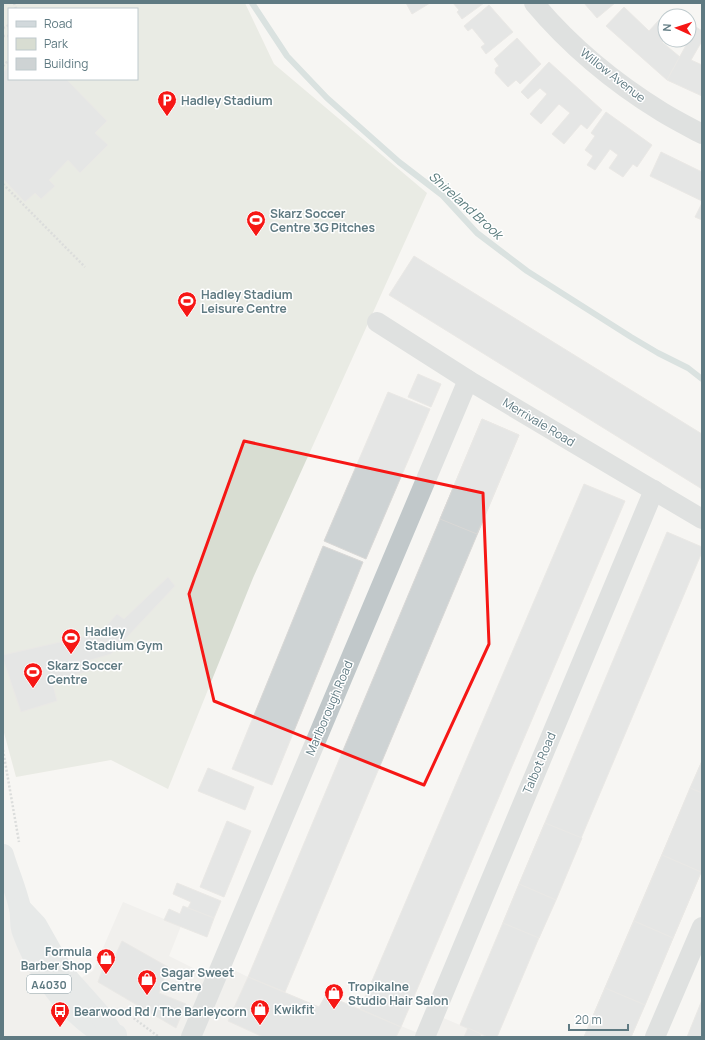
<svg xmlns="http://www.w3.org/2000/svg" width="705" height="1040" viewBox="0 0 705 1040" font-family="Manrope,sans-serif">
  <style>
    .built { fill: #e8e8e7 }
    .green { fill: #d8ddd2; fill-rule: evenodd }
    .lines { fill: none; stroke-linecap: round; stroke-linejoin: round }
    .stream { stroke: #b5c9ca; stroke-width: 6 }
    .building { fill: #ced3d4; stroke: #d9d8d6 }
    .path { stroke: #b9bec0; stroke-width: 2.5; stroke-dasharray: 2 2; stroke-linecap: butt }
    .minor { stroke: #c1c8ca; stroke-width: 20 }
    .major { stroke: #d2d9dc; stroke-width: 22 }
    .marked { fill: none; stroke: #f61715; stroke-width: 3; stroke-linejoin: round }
    .labels { text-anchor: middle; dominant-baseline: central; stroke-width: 3; stroke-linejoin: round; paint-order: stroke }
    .shield { fill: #fff; stroke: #8fa2a8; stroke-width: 1 }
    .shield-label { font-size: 11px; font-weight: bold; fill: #5f7a82 }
    .street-label { font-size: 12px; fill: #5f7a82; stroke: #fff }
    .poi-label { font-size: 12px; font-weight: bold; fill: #5f7a82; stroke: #fff; text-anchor: start }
    .water-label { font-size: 13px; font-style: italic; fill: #5a7c7d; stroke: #fff }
  </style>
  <rect width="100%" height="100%" fill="#f7f6f3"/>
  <path class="built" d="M 3,855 L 64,988 L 93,971 L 123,902 L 181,926 L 169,956 L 215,979 L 222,964 L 248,977 L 319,1007 L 326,995 L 425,1036 L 434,1014 L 488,1037 L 3,1037 Z"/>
  <path class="green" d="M 3,3 L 245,3 L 274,64 L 427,193 L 253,578 L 168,789 L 111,760 L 16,777 L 3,729 ZM 9,9 L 137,9 L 137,79 L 9,79 Z"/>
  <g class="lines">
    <path class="stream" d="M 252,3 L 287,56 L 327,98 L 399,162 L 442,195 L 477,233 L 527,271 L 631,337 L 658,353 L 688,368 L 702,379"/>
  </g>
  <g class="building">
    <path d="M 406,3 L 430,3 L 412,14 Z"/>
    <path d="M 453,3 L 484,3 L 462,19 L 457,12 L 459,10 Z"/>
    <path d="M 584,3 L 615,3 L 597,18 Z"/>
    <path d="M 489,5 L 513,32 L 486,54 L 481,47 L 485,44 L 472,28 L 468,31 L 464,26 Z"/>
    <path d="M 624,7 L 649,31 L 659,20 L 665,25 L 665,32 L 664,33 L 665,38 L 662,42 L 680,57 L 667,80 L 606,26 Z"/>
    <path d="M 696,27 L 702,31 L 702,41 L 691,60 L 702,65 L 702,96 L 667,80 Z"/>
    <path d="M 517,38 L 541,64 L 520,84 L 516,80 L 508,87 L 495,73 L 496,68 L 499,66 L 494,59 Z"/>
    <path d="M 549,62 L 602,110 L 587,129 L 581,124 L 564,144 L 552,134 L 570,113 L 559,104 L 541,124 L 530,114 L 547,94 L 540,88 L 528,99 L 521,92 Z"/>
    <path d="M 9,67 L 9,79 L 66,79 L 107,121 L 95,133 L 108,145 L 80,173 L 68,160 L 49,180 L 55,186 L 41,199 L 35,193 L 25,202 L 3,179 L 3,72 Z"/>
    <path d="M 606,112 L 652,145 L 637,167 L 633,164 L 623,177 L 609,168 L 618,155 L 610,149 L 595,170 L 587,165 L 593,156 L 585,150 L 595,136 L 591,133 Z"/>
    <path d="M 661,152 L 702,172 L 702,201 L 650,176 Z"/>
    <path d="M 702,203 L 702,220 L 695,217 Z"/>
    <path d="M 414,256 L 702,434 L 702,489 L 389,295 Z"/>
    <path d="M 418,374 L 441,384 L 431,407 L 408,397 Z"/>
    <path d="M 388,392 L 430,409 L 366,559 L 324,541 Z"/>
    <path d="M 482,419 L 519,435 L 285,992 L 248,977 Z"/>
    <path d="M 482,419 L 519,435 L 477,534 L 440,519 Z"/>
    <path d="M 584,484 L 625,501 L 401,1027 L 360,1009 Z"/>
    <path d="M 667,532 L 702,547 L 702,552 L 497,1037 L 488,1037 L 460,1025 Z"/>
    <path d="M 323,546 L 363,562 L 272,785 L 232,769 Z"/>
    <path d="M 168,577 L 175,586 L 111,654 L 84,662 L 89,671 L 52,681 L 57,701 L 21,712 L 3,659 L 3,655 L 100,633 L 117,614 L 124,619 Z"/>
    <path d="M 702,761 L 702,870 L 673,938 L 631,1037 L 584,1037 Z"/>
    <path d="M 702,761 L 702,793 L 690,788 Z"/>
    <path d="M 208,768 L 254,787 L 245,810 L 198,791 Z"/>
    <path d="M 690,788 L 702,793 L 701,872 L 662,855 Z"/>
    <path d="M 227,821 L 251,831 L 224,897 L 200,887 Z"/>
    <path d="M 545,823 L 582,838 L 556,900 L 519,884 Z"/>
    <path d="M 662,855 L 701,872 L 673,938 L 634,921 Z"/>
    <path d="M 177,883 L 221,901 L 214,918 L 188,908 L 191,902 L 173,894 Z"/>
    <path d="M 519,884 L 556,900 L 539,938 L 503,923 Z"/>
    <path d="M 183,906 L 214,918 L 207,937 L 164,920 L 169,909 L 180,914 Z"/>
    <path d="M 634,921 L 673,938 L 645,1005 L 605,988 Z"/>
    <path d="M 122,941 L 168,967 L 159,993 L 186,1004 L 176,1028 L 98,982 L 108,954 L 115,956 Z"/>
    <path d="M 248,977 L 319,1007 L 326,995 L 401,1027 L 396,1037 L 263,1037 L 228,1021 Z"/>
    <path d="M 605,988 L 645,1005 L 631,1037 L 584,1037 Z"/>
    <path d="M 702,1000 L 702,1037 L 687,1037 Z"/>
    <path d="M 468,1028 L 481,1034 L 480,1037 L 464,1037 Z"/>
  </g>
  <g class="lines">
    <g class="path">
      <path d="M 14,3 L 16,9"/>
      <path d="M 3,28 L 9,25"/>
      <path d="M 3,36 L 9,36"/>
      <path d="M 3,66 L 9,60"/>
      <path d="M 3,184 L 85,267"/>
      <path d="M 3,750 L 19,842"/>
      <path d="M 124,1011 L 159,1037"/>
    </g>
    <g class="minor">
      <path d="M 534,3 C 570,46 615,83 662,112 C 675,120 689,127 702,134"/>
      <path d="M 377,322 L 468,380 L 702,519"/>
      <path d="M 191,1037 L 468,380"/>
      <path d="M 425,1037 L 654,490"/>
      <path d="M 655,1037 L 702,927"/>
    </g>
    <g class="major">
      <path d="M 3,855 C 8,872 16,890 20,908 C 22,916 20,925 23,932 C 34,962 50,987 72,1009 C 86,1022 94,1031 113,1034"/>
      <path d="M 20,908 L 36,925 L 58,964 L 69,980 L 101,1016 L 113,1034 L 116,1035"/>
    </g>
  </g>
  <path d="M0 0H705V1040H0ZM 244,441 L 483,493 L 489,644 L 424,785 L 214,701 L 189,594 Z" fill="#f7f6f3" fill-opacity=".55" fill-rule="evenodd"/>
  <path class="marked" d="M 244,441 L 483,493 L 489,644 L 424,785 L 214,701 L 189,594 Z"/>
  <defs>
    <g id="parking-pin" transform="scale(1)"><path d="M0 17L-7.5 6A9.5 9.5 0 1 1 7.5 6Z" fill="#f61715" stroke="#fff"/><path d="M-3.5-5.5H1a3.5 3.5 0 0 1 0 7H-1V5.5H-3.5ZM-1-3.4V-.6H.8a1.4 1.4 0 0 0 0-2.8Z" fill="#fff"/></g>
    <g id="stadium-pin" transform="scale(1)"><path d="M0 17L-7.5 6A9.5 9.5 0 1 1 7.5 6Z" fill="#f61715" stroke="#fff"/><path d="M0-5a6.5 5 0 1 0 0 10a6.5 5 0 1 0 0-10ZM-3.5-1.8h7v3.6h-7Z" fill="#fff"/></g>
    <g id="shop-pin" transform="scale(1)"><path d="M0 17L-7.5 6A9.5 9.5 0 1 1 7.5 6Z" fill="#f61715" stroke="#fff"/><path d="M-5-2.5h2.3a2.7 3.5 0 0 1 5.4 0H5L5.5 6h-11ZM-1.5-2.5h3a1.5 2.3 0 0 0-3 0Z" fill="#fff"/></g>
    <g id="bus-pin" transform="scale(1)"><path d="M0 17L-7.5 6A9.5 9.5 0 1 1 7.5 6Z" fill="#f61715" stroke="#fff"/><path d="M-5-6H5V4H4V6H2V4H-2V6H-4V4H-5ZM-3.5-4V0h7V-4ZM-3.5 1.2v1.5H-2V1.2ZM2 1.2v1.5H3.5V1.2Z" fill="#fff"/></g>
  </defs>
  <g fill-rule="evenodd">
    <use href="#parking-pin" x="167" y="100"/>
    <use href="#stadium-pin" x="256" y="220"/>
    <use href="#stadium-pin" x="187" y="301"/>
    <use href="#stadium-pin" x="71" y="638"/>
    <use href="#stadium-pin" x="33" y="672"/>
    <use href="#shop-pin" x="106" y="958"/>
    <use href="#shop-pin" x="147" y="979"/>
    <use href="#shop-pin" x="334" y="993"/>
    <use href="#shop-pin" x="260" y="1009"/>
    <use href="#bus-pin" x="60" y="1011"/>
  </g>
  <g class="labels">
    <rect class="shield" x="27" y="975" width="44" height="18" rx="3"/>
    <g class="shield-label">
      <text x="49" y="984">A4030</text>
    </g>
    <g class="street-label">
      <text transform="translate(613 75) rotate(38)">Willow Avenue</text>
      <text transform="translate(539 422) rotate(31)">Merrivale Road</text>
      <text transform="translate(329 708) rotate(-67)">Marlborough Road</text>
      <text transform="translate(539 763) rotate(-67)">Talbot Road</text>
    </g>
    <g class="poi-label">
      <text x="181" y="100">Hadley Stadium</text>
      <text x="270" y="213">Skarz Soccer<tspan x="270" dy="14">Centre 3G Pitches</tspan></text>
      <text x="201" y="294">Hadley Stadium<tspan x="201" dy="14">Leisure Centre</tspan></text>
      <text x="85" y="631">Hadley<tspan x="85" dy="14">Stadium Gym</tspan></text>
      <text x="47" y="665">Skarz Soccer<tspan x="47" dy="14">Centre</tspan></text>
      <text x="92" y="951" text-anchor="end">Formula<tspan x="92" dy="14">Barber Shop</tspan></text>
      <text x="161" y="972">Sagar Sweet<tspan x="161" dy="14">Centre</tspan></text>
      <text x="348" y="986">Tropikalne<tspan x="348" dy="14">Studio Hair Salon</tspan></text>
      <text x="274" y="1009">Kwikfit</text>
      <text x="74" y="1011">Bearwood Rd / The Barleycorn</text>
    </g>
    <g class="water-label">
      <text transform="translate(466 205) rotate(42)">Shireland Brook</text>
    </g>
  </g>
  <rect width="705" height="1040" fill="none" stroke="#5f7a82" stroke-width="8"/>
  <rect x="8" y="8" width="130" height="72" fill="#ffffff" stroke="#bfcacd"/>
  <rect x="16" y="21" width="20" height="6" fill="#d2d9dc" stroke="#bfcacd"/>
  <text x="44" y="28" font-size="12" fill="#5f7a82">Road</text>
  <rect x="16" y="38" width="20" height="12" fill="#d8ddd2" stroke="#bfcacd"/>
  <text x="44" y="48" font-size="12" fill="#5f7a82">Park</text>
  <rect x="16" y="58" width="20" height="12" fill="#ced3d4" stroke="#bfcacd"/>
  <text x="44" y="68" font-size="12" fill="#5f7a82">Building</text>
  <g transform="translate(677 28) rotate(273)"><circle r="19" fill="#ffffff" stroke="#bfcacd"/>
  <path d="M0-3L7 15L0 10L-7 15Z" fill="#f61715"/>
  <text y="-6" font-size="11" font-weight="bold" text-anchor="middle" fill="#5f7a82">N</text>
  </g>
  <path d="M569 1024v6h59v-6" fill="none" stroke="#5f7a82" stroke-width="2"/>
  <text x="575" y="1024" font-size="12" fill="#5f7a82" stroke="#ffffff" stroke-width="3" paint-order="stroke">20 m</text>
</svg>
